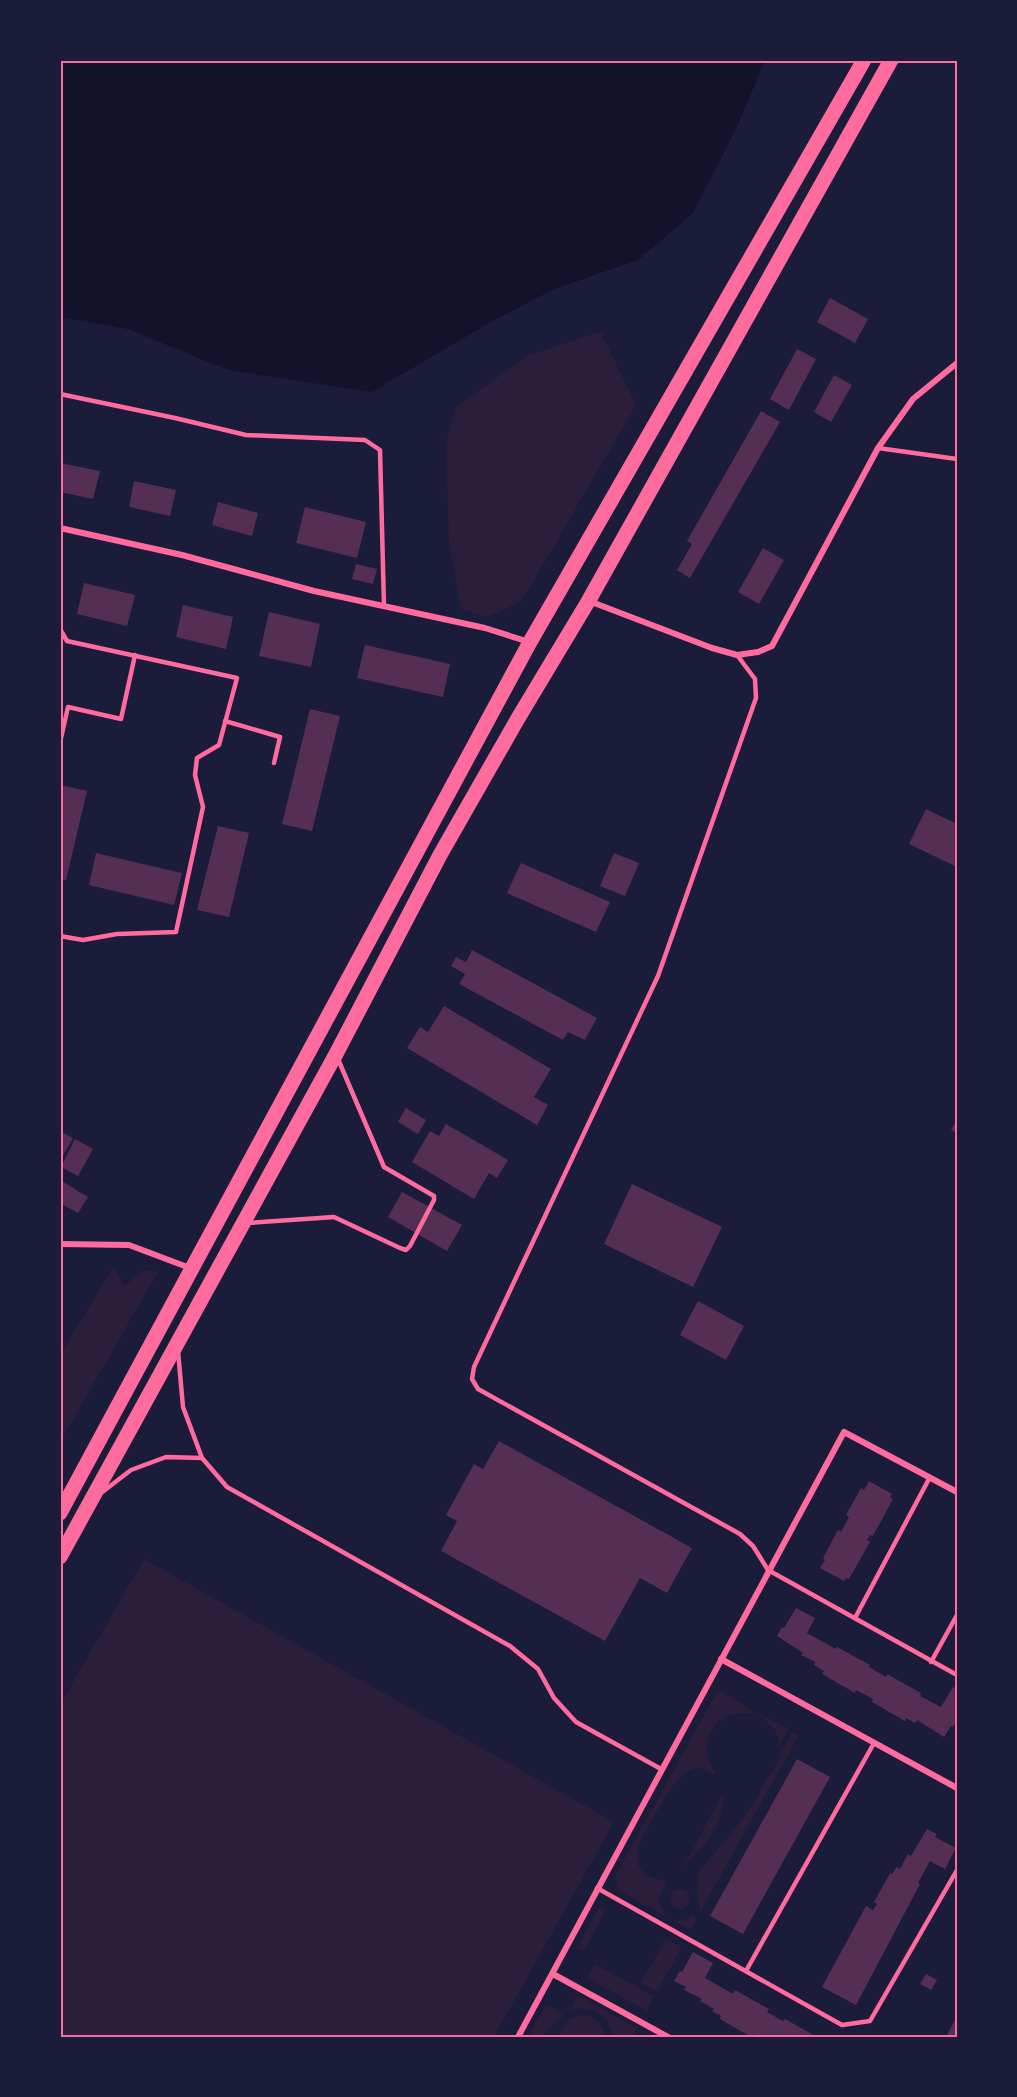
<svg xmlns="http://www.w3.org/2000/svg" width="1017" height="2097" viewBox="0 0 1017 2097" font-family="'IBM Plex Serif',serif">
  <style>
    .green { fill: #2a1e3b }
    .water { fill: #12122b }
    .building { fill: #542f53 }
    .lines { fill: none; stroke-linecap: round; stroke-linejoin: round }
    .service { stroke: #ff6b9d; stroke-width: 4.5 }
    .minor { stroke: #ff6b9d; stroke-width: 6 }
    .primary { stroke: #ff6b9d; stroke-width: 15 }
    .neatline { fill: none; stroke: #ff6b9d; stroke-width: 2 }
  </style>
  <rect width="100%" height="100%" fill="#1b1b3a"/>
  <g class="green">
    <path d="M 601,332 L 636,405 L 522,601 L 488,617 L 461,609 L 449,544 L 446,443 L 456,407 L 529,355 Z"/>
    <path d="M 113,1267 L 125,1286 L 143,1270 L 158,1272 L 60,1442 L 60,1355 Z"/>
    <path d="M 144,1559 L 614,1822 L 494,2037 L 60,2037 L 60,1705 Z"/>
    <path d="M 718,1690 L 750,1708 L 753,1714 C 716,1706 694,1744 716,1774 L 714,1775 C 706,1768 694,1765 684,1773 C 673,1781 639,1839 637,1852 C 634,1870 650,1881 666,1880 L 667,1884 C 656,1895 657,1905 667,1917 L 619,1891 L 615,1876 Z"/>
    <path d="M 758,1713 L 789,1729 L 780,1746 L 776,1731 Z"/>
    <path d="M 793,1732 L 799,1735 L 700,1913 L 697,1891 L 700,1869 L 734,1830 L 757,1798 L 767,1777 L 777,1765 L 780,1753 Z"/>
    <path d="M 723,1793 C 725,1824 705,1847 683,1867 Z"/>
    <circle cx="680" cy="1899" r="10"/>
    <path d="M 607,1908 L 584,1951 L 577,1948 L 598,1909 Z"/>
    <path d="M 694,1914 L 696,1920 L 691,1930 L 672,1920 L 684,1920 Z"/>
    <path d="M 666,1939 L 682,1947 L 657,1992 L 641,1983 Z"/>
    <path d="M 595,1964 L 654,1996 L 647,2011 L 587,1978 Z"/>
    <path d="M 577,1995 L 637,2028 L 632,2037 C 626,2037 618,2038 613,2033 C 610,2030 609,2024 606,2020 C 597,2009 583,2007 570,2010 Z"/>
    <path d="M 546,2004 L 563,2014 L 542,2037 L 528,2037 Z"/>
    <path d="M 581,2015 C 595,2016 603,2023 605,2037 L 557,2037 L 568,2020 Z"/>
  </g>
  <path class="water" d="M 60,60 L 765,60 L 737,127 L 693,213 L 638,260 L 554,289 L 489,323 L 372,392 L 228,370 L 128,329 L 60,317 Z"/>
  <g class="building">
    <path d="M 830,298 L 868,319 L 855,343 L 817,322 Z"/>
    <path d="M 797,349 L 816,359 L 789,410 L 770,399 Z"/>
    <path d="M 834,375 L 852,385 L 831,422 L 814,412 Z"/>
    <path d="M 761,411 L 780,422 L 690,578 L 677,570 L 692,544 L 687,541 Z"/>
    <path d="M 60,463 L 100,471 L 93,499 L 60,492 Z"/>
    <path d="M 134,481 L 176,490 L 170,516 L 129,507 Z"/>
    <path d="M 218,502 L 258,513 L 252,536 L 212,525 Z"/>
    <path d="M 305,507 L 366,522 L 357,558 L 296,543 Z"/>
    <path d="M 763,548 L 784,560 L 759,604 L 738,592 Z"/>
    <path d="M 356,564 L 377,569 L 373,584 L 352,579 Z"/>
    <path d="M 84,583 L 135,595 L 127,626 L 77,614 Z"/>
    <path d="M 183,605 L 233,617 L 226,649 L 176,637 Z"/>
    <path d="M 269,612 L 320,624 L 311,667 L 259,656 Z"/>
    <path d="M 365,645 L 450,664 L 443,697 L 357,678 Z"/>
    <path d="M 310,709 L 340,716 L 312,831 L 282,824 Z"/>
    <path d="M 60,785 L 87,791 L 66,880 L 60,879 Z"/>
    <path d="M 926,809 L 957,824 L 957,867 L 909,844 Z"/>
    <path d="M 218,826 L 249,833 L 229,917 L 197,910 Z"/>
    <path d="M 96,853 L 182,873 L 174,905 L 89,885 Z"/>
    <path d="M 614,853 L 639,863 L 625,896 L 600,886 Z"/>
    <path d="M 521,863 L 610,902 L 596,932 L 507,893 Z"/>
    <path d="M 472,950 L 597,1018 L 585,1040 L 568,1032 L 563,1040 L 459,984 L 465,974 L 451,966 L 456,957 L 466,962 Z"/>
    <path d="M 444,1006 L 551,1069 L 534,1097 L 548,1105 L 537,1125 L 407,1048 L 420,1027 L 428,1032 Z"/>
    <path d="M 406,1108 L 426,1120 L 418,1134 L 398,1122 Z"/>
    <path d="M 957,1119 L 957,1133 L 951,1130 Z"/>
    <path d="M 446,1124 L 508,1160 L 497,1178 L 489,1173 L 474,1199 L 412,1162 L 430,1131 L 439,1136 Z"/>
    <path d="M 60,1131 L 73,1138 L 60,1161 Z"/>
    <path d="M 75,1139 L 93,1149 L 78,1176 L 61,1167 Z"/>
    <path d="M 60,1180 L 88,1197 L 78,1213 L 60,1203 Z"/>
    <path d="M 632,1184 L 722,1227 L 693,1287 L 604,1244 Z"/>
    <path d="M 402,1192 L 462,1225 L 447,1251 L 388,1217 Z"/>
    <path d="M 698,1301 L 744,1326 L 726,1360 L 680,1335 Z"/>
    <path d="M 499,1441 L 692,1548 L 667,1593 L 640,1578 L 605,1641 L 441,1551 L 457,1521 L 446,1515 L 474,1464 L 483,1469 Z"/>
    <path d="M 869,1481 L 892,1494 L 890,1497 L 893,1499 L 873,1536 L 870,1535 L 867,1540 L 870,1542 L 849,1579 L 846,1578 L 844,1581 L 820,1568 L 825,1560 L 823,1558 L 838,1530 L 841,1532 L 849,1517 L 846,1515 L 861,1488 L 864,1490 Z"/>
    <path d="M 796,1608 L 815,1618 L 807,1633 L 836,1649 L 837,1647 L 870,1665 L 869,1667 L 886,1677 L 887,1674 L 921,1693 L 920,1696 L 941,1707 L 953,1687 L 957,1689 L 957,1720 L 953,1727 L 951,1726 L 944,1737 L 917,1720 L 915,1723 L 906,1718 L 905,1721 L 872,1702 L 873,1699 L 856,1690 L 855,1693 L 822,1674 L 824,1671 L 814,1665 L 815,1662 L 801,1655 L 803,1653 L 777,1636 L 782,1627 L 784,1628 Z"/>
    <path d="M 797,1759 L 830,1777 L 743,1934 L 710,1916 Z"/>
    <path d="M 927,1829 L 937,1834 L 935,1837 L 956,1848 L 945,1869 L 930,1861 L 918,1883 L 920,1884 L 856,2005 L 822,1987 L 866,1906 L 873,1910 L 877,1904 L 874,1902 L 890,1873 L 892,1874 L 897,1867 L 900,1869 L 908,1854 L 911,1856 Z"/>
    <path d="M 693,1952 L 713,1963 L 705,1978 L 733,1994 L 735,1990 L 769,2009 L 767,2012 L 783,2021 L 785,2019 L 817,2037 L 760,2037 L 754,2034 L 751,2037 L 720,2019 L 721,2016 L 712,2011 L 714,2009 L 700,2001 L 702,1999 L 684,1990 L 686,1987 L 674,1981 L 680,1971 L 682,1972 Z"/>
    <path d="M 926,1974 L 937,1980 L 931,1990 L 920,1984 Z"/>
    <path d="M 957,2016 L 957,2037 L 946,2037 Z"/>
  </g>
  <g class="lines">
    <g class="service">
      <path d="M 60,394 L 175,418 L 246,435 L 365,440 L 380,450 L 384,606"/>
      <path d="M 878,448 L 957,459"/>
      <path d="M 60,629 L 67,641 L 237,678 L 219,745 L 197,758 L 195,775 L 203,807 L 176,932 L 117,934 L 83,940 L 60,936"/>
      <path d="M 737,655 L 755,679 L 756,698 L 658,976 L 474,1367 L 472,1379 L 478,1389 L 740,1534 L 753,1546 L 768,1570 L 957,1675"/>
      <path d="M 225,721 L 280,737 L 274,763"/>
      <path d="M 61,738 L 68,707 L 121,719 L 135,655"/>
      <path d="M 248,1223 L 334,1217 L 400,1248 L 406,1250 L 410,1246 L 434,1200 L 434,1196 L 384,1167 L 338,1059"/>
      <path d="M 178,1351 L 183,1407 L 202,1458 L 227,1487 L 510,1646 L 538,1669 L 554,1698 L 576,1722 L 661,1769"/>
      <path d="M 101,1493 L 131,1470 L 166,1457 L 202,1458"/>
      <path d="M 855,1618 L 930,1477"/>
      <path d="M 931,1662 L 957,1615"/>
      <path d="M 597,1888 L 842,2025 L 870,2021 L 957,1870"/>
      <path d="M 746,1971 L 874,1743"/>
    </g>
    <g class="minor">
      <path d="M 60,528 L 182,555 L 314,591 L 485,628 L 529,642"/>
      <path d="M 589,601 L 712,648 L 737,655 L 758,652 L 772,646 L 878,448 L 913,399 L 957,363"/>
      <path d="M 60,1244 L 129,1245 L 190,1268"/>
      <path d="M 721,1659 L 957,1788"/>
      <path d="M 553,1974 L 668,2037"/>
      <path d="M 518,2037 L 844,1432 L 957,1492"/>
    </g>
    <g class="primary">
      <path d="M 60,1513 L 530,642 L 864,60"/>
      <path d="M 60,1557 L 336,1054 L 440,855 L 517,720 L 589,600 L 891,60"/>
    </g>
  </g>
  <rect width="1017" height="2097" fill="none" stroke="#1b1b3a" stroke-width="123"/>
  <rect x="62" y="62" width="894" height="1974" class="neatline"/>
</svg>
